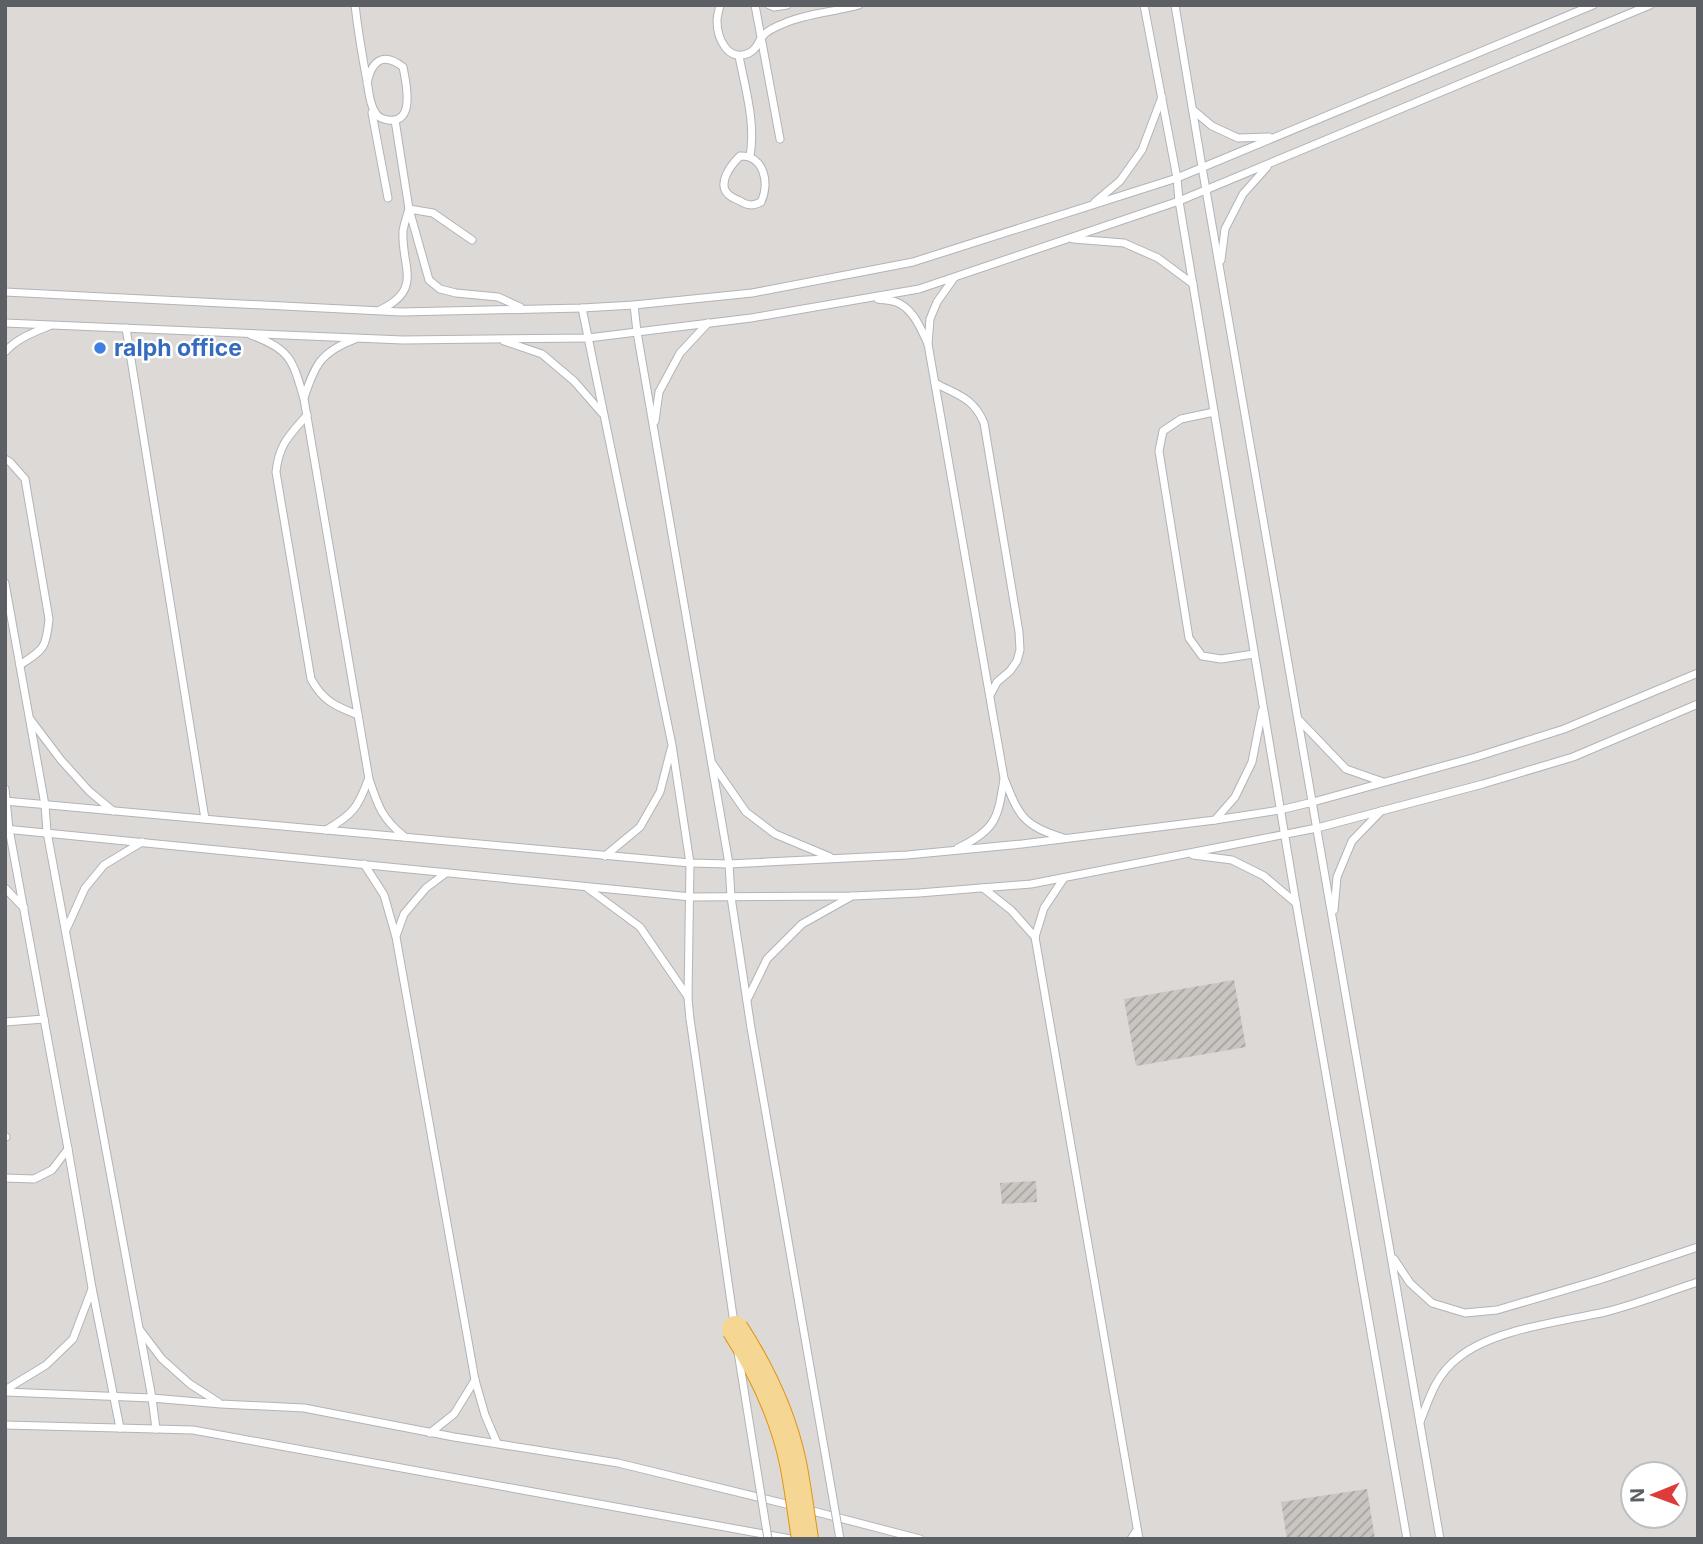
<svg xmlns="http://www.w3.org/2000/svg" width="1703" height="1544" viewBox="0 0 1703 1544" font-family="Inter,sans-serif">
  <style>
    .industrial { fill: #dcd9d6; fill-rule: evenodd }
    .building { fill: url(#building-hatch) }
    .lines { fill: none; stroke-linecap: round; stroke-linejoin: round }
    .service-casing { stroke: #b1b4b8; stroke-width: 9 }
    .service { stroke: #fff; stroke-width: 7 }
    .service-bridge-casing { stroke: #b1b4b8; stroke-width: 9; stroke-linecap: butt }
    .motorway-bridge-casing { stroke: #e09310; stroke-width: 28; stroke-linecap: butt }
    .service-bridge { stroke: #fff; stroke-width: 7 }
    .motorway-bridge { stroke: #f5d692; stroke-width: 26 }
    .shop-dot { fill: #3f7fe0; stroke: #fff; stroke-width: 2.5 }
    .labels { text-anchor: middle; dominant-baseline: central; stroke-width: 5; stroke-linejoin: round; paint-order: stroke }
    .shop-label { font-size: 23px; font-weight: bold; fill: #366cbe; stroke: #fff; text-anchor: start }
  </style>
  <defs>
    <pattern id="building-hatch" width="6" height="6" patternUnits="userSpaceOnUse" patternTransform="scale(1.75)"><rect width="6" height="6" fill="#c9c5c0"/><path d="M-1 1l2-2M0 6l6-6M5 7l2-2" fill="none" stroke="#a6a3a0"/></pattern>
  </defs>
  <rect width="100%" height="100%" fill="#edeae4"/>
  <path class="industrial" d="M 5,5 L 1698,5 L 1698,1539 L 5,1539 ZM 1633,1474 L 1675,1474 L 1675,1516 L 1633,1516 Z"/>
  <g class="building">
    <path d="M 1234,980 L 1246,1047 L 1136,1066 L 1124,999 Z"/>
    <path d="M 1036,1181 L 1037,1202 L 1002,1204 L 1000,1183 Z"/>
    <path d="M 1367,1489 L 1375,1539 L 1287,1539 L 1281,1502 Z"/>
  </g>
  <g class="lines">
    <g class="service-casing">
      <g id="service">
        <path d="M 355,5 C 358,31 362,55 367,81 C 369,91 369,103 375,112 C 377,117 382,119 388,120 C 416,124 406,82 403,67 C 383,52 372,60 367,83"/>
        <path d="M 720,5 C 719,10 717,16 717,21 C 717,38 728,63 749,53 C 757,49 757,44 762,37 C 767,30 777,26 785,23 C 808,13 835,12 859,5"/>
        <path d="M 755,5 L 780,139"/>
        <path d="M 769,5 L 774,7 L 787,5"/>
        <path d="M 1144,5 L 1177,178 L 1179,201 L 1296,903 L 1407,1539"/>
        <path d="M 1175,5 L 1202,167 L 1440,1539"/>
        <path d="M 739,56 C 745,88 756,123 750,156"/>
        <path d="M 1193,110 L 1212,126 L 1238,138 L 1269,137"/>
        <path d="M 372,113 L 388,198"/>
        <path d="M 395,120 L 409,209 L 433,213 L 472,240"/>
        <path d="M 740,156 C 764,155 770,183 761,202 C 753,206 748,206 740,201 C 736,199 732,198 729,195 C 716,184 731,165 740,156 Z"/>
        <path d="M 1095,202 L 1120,181 L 1142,150 L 1162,97"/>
        <path d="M 1073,239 L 1124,243 L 1158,258 L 1193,284"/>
        <path d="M 1221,260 L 1225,229 L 1243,194 L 1267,167"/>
        <path d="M 954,278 L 937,302 L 930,319 L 928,344 L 1004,778 C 1019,816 1023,826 1064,838"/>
        <path d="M 5,292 L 401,312 L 582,308 L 634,305 L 752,293 L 913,262 L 1177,178 L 1593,5"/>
        <path d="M 878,299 C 884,300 891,300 896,302 C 913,308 921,329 928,344"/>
        <path d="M 634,305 L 637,332 L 729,864 L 731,897 L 751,1028"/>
        <path d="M 582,308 L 672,745 L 690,863 L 688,998 L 690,1019"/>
        <path d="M 380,310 C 424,289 401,267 403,231 C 404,224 407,216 409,209 L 429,280 L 440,289 L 456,293 L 498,297 L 520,307"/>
        <path d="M 5,323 L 403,340 L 588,338 L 751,318 L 919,289 L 1179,201 L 1650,5"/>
        <path d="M 126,328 L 205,819"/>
        <path d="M 251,335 C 291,349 293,361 304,399 L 369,779 C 378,806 382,819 405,837"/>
        <path d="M 504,341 L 542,354 L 574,381 L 602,413"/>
        <path d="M 5,352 C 16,339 34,332 49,326"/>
        <path d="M 935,383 C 957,395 973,397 984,423 L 1019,632 L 1020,650 L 1017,661 L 1010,671 L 997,682 L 990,695"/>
        <path d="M 304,398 C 315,364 321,352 355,339"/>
        <path d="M 1214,412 L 1181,419 L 1163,431 L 1159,451 L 1189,638 L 1202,656 L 1221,659 L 1254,654"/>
        <path d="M 307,415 C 289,436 279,444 276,472 L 311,679 C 323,701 335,706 358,715"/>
        <path d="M 655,421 L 659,392 L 680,353 L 708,323"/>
        <path d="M 5,459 L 10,462 L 25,479 L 49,619 C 46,649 44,649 20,665"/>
        <path d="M 5,583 L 45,805 L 47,832 L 152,1398 L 156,1429"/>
        <path d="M 30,719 L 61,760 L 89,791 L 113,811"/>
        <path d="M 1299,720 L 1346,769 L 1383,782"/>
        <path d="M 712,763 L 746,812 L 775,834 L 830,857"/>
        <path d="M 5,789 L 9,829 L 68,1149 L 92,1288 L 120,1428"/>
        <path d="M 5,801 L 690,863 L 729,864 L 907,855 L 1022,844 L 1215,820 L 1280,810 L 1313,802 L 1476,757 L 1564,729 L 1698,673"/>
        <path d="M 1215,820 L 1235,797 L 1252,762 L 1262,711"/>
        <path d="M 5,829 L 691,897 L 853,896 L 919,893 L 1031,884 L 1317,828 L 1483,784 L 1573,757 L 1698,704"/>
        <path d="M 326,830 C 352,815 358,808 368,780"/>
        <path d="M 958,848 C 996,830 998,818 1004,779"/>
        <path d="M 1193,855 L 1232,860 L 1264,876 L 1296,903"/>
        <path d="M 605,856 L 640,827 L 660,792 L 671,749"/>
        <path d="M 364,864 L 384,895 L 396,937 L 475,1380 L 485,1415 L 497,1443"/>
        <path d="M 1064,878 L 1044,908 L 1035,937 L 1139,1539"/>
        <path d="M 586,887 L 640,927 L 688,997"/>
        <path d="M 5,888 L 24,908"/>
        <path d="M 983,888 L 1011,910 L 1035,937"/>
        <path d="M 1334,910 L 1337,877 L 1352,841 L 1381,811"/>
        <path d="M 66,930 L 85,888 L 104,865 L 142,842"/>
        <path d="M 396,936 L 404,914 L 426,888 L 446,873"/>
        <path d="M 747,1000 L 767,959 L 802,924 L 852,896"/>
        <path d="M 5,1022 L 44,1019"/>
        <path d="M 5,1137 L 6,1137"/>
        <path d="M 5,1178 L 34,1179 L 52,1170 L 68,1149"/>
        <path d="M 1394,1259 L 1410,1283 L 1432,1303 L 1465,1313 L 1497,1310 L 1599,1280 L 1698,1247"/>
        <path d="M 140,1330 L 162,1359 L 190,1384 L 218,1402"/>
        <path d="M 5,1390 L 46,1365 L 73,1339 L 92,1289"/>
        <path d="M 5,1392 L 152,1398 L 221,1404 L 304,1408 L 454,1437 L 618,1463 L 794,1506"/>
        <path d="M 1420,1422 C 1430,1396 1436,1375 1458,1358 C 1493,1329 1561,1322 1605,1312 C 1637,1304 1667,1292 1698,1282"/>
        <path d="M 5,1425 L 193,1430 L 791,1539"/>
        <path d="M 430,1433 L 454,1414 L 475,1380"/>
        <path d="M 805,1509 L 920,1539"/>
        <path d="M 1131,1539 L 1137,1530"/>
      </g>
    </g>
    <use href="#service" class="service"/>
    <g class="service-bridge-casing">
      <g id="service-bridge">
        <path d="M 690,1019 L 734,1323"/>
        <path d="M 751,1028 L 840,1539"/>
        <path d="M 738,1352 L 768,1539"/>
      </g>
    </g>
    <g class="motorway-bridge-casing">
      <path id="motorway-bridge" d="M 735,1329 C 762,1371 783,1415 793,1463 C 798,1488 801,1514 805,1539"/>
    </g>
    <use href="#service-bridge" class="service-bridge"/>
    <use href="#motorway-bridge" class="motorway-bridge"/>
  </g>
  <circle class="shop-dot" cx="100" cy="348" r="7"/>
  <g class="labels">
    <g class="shop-label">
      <text x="114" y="348">ralph office</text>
    </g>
  </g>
  <rect width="1703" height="1544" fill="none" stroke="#5c5f63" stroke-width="14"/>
  <g transform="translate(1654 1495) rotate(269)"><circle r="33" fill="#ffffff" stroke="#bebfc1" stroke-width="2"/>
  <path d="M0-5L12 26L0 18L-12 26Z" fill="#dc3d3a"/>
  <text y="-10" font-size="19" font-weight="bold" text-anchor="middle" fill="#5c5f63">N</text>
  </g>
</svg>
